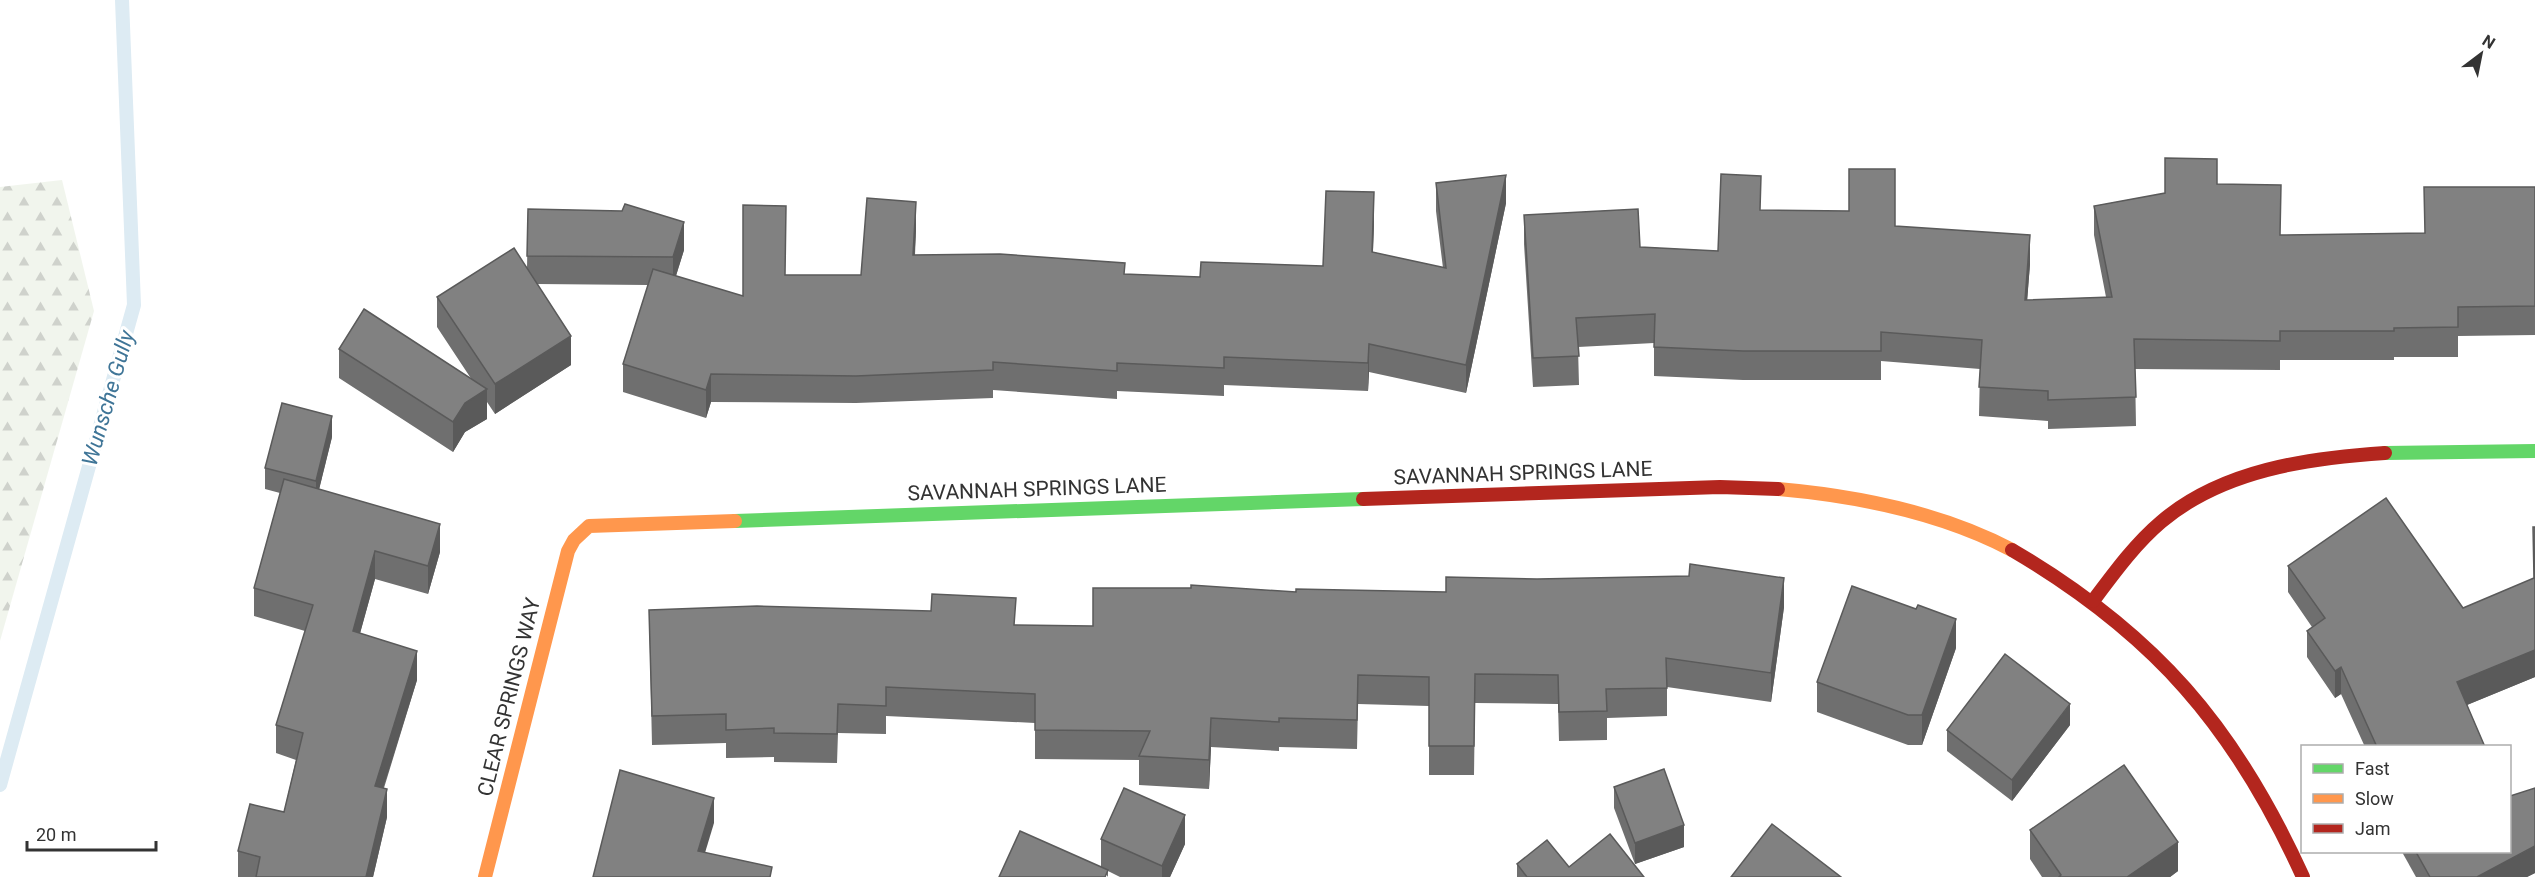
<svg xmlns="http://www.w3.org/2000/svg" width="2535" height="877" viewBox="0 0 2535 877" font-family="Roboto,sans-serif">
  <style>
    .forest { fill: url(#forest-firs) }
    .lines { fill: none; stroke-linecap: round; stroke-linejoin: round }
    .stream { stroke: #ddebf3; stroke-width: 14 }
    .fast { stroke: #63d668; stroke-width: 14 }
    .slow { stroke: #ff974d; stroke-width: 14 }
    .jam { stroke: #b3261e; stroke-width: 14 }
    .wall { fill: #6f6f6f }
    .shaded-wall { fill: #5a5a5a }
    .building { fill: #818181; stroke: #5a5a5a; stroke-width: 1.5 }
    .labels { text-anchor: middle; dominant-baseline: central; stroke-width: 6; stroke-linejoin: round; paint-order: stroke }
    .street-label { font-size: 21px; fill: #333; stroke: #fff }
    .water-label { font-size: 22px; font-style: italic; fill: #3f7597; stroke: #fff }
  </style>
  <defs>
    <pattern id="forest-firs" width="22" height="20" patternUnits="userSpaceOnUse" patternTransform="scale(1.5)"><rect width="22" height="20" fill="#f1f5ed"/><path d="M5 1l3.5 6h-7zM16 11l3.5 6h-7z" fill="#cfd2cc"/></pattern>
  </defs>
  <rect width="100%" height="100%" fill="#fff"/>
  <path class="forest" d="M 62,180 L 94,311 L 0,641 L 0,187 Z"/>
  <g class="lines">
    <path class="stream" d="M 0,785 L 134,305 L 122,0"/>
    <g class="fast">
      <path d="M 2385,453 L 2535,451"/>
      <path d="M 735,521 L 1363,499"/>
    </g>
    <g class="slow">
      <path d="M 1778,489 C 1858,496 1940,512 2012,550"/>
      <path d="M 485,877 L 568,551 L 574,540 L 589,526 L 735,521"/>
    </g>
    <g class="jam">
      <path d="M 1363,499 L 1720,487 L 1778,489"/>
      <path d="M 2012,550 C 2155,634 2235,727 2303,877"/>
      <path d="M 2093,601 C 2114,573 2135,544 2161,522 C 2222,470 2308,458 2385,453"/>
    </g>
  </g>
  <g class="wall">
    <path d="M 1436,183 L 1506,203 L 1466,393 L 1369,372 L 1368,391 L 1224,385 L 1224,396 L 1117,391 L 1117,399 L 993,390 L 993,398 L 856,403 L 711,402 L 706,418 L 623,392 L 623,364 L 648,285 L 537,284 L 571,365 L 495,414 L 487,402 L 487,419 L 465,432 L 453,452 L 339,378 L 339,349 L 472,380 L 437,327 L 437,297 L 527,269 L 528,209 L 684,250 L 676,276 L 743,296 L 785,275 L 861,275 L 916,230 L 915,255 L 1125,274 L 1200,277 L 1323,266 L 1374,220 L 1373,252 L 1443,268 L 1436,211 Z"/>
    <path d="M 2217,184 L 2280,235 L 2424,233 L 2535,187 L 2535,335 L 2458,336 L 2458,357 L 2394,357 L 2394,360 L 2280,360 L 2280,370 L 2135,369 L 2136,426 L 2048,429 L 2048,421 L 1979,416 L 1980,369 L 1881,361 L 1881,380 L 1743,380 L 1654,376 L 1654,343 L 1578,347 L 1579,385 L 1533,387 L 1524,244 L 1524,215 L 1640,247 L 1718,251 L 1761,210 L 1895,226 L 2030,264 L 2027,300 L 2106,297 L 2094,235 L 2094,206 Z"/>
    <path d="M 332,437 L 319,489 L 440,552 L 428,594 L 375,579 L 360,633 L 417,680 L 384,788 L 387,817 L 373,877 L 238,877 L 238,851 L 284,812 L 296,760 L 276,753 L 276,725 L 305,631 L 254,616 L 254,588 L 280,493 L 265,489 L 265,468 Z"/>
    <path d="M 2533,527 L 2535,677 L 2467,705 L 2485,747 L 2365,747 L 2341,694 L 2335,698 L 2307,657 L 2307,631 L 2312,627 L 2288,592 L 2288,566 L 2463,608 L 2534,579 Z"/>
    <path d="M 1296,592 L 1784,607 L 1771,702 L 1667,687 L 1667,716 L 1607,718 L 1607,740 L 1559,741 L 1558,704 L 1475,703 L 1474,775 L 1429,775 L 1429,706 L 1358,704 L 1357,749 L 1279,747 L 1279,751 L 1211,747 L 1209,789 L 1139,785 L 1139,760 L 1035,759 L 1035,723 L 886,716 L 886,734 L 838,733 L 837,763 L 774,762 L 774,757 L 726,758 L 726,743 L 652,745 L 649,610 L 1016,626 L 1093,626 Z"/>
    <path d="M 1956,648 L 1922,745 L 1908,745 L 1817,712 L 1817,682 Z"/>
    <path d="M 2070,725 L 2012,801 L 1947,751 L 1947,730 Z"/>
    <path d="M 1614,787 L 1684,847 L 1635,864 L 1614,808 Z"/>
    <path d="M 2030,830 L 2178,871 L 2170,877 L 2042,877 L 2030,859 Z"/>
    <path d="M 1101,839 L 1185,844 L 1170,877 L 1120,877 L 1108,871 L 1108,877 L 1101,867 Z"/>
    <path d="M 2402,852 L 2510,852 L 2535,873 L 2527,877 L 2416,877 Z"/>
    <path d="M 1517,864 L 1644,877 L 1517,877 Z"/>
  </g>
  <g class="shaded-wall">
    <path d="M 1506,175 L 1506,203 L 1466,393 L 1466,365 Z"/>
    <path d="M 1374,192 L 1374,220 L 1372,280 L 1372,252 Z"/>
    <path d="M 916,202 L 916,230 L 913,283 L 913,255 Z"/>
    <path d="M 684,222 L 684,250 L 673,285 L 673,257 Z"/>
    <path d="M 2030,235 L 2030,264 L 2025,329 L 2025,300 Z"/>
    <path d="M 571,336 L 571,365 L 495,414 L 495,384 Z"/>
    <path d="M 1369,344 L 1369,372 L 1368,391 L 1368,363 Z"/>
    <path d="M 711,374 L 711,402 L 706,418 L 706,390 Z"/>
    <path d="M 487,389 L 487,419 L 465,432 L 453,452 L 453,422 L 465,403 Z"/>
    <path d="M 332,416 L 332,437 L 316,502 L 316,481 Z"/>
    <path d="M 440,524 L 440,552 L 428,594 L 428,566 Z"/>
    <path d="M 375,551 L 375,579 L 353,659 L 353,631 Z"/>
    <path d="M 1784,578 L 1784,607 L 1771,702 L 1771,673 Z"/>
    <path d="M 1956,619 L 1956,648 L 1922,745 L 1922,715 Z"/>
    <path d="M 2535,650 L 2535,677 L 2457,709 L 2457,682 Z"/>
    <path d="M 417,651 L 417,680 L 375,814 L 375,786 Z"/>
    <path d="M 2341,667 L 2341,694 L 2335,698 L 2335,671 Z"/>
    <path d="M 2070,704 L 2070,725 L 2012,801 L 2012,780 Z"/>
    <path d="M 1211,718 L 1211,747 L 1209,789 L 1209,760 Z"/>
    <path d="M 387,789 L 387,817 L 373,877 L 366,877 Z"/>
    <path d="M 714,798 L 714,823 L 698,876 L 698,851 Z"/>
    <path d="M 1185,815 L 1185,844 L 1170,877 L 1162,877 L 1162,866 Z"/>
    <path d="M 1684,825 L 1684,847 L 1635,864 L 1635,843 Z"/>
    <path d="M 2178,842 L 2178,871 L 2170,877 L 2127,877 Z"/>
    <path d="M 2535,846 L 2535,873 L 2527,877 L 2477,877 Z"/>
  </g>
  <g class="building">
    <path d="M 2165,158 L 2217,159 L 2217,184 L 2281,185 L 2280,235 L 2425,233 L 2424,187 L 2535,187 L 2535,306 L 2458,307 L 2458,327 L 2394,328 L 2394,331 L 2280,331 L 2280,341 L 2134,339 L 2136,397 L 2048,400 L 2048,391 L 1979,387 L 1982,340 L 1881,332 L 1881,351 L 1743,351 L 1654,347 L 1655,314 L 1576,318 L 1579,356 L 1533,358 L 1524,215 L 1638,209 L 1640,247 L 1718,251 L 1721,174 L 1761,176 L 1760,210 L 1849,211 L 1849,169 L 1895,169 L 1895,226 L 2030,235 L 2025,300 L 2112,297 L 2094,206 L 2165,193 Z"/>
    <path d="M 1506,175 L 1466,365 L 1369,344 L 1368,363 L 1224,357 L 1224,368 L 1117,363 L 1117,371 L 993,362 L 993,370 L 856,376 L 711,374 L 706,390 L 623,364 L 653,269 L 743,296 L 743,205 L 786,206 L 785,275 L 861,275 L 867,198 L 916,202 L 913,255 L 1000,254 L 1125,263 L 1124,274 L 1200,277 L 1201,262 L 1323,266 L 1326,191 L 1374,192 L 1372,252 L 1446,268 L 1436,183 Z"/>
    <path d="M 625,204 L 684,222 L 673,257 L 527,256 L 528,209 L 622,211 Z"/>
    <path d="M 514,248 L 571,336 L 495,384 L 437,297 Z"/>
    <path d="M 364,309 L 487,389 L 465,403 L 453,422 L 339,349 Z"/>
    <path d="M 282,403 L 332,416 L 316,481 L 265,468 Z"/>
    <path d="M 284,479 L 440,524 L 428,566 L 375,551 L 353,631 L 417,651 L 375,786 L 387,789 L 366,877 L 256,877 L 260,857 L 238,851 L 250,804 L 284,812 L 303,733 L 276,725 L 313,605 L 254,588 Z"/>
    <path d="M 2386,498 L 2463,608 L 2534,578 L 2533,527 L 2535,527 L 2535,650 L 2457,682 L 2485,747 L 2377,747 L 2341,667 L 2335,671 L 2307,631 L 2325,618 L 2288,566 Z"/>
    <path d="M 1690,564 L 1784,578 L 1771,673 L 1666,658 L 1667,688 L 1606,689 L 1607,711 L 1559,712 L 1558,675 L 1475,674 L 1474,746 L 1429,746 L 1429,677 L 1358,675 L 1357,720 L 1279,718 L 1279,722 L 1211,718 L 1209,760 L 1139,756 L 1150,731 L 1035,730 L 1035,694 L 886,687 L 886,706 L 838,704 L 837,734 L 774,733 L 774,728 L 726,730 L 726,714 L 652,716 L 649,610 L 757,606 L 931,611 L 932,594 L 1016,598 L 1014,625 L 1093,626 L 1093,588 L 1191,588 L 1191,585 L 1296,592 L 1296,589 L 1446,592 L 1446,577 L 1537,579 L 1689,576 Z"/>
    <path d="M 1852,586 L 1916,609 L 1918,605 L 1956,619 L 1922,715 L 1908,715 L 1817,682 Z"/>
    <path d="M 2005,654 L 2070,704 L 2012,780 L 1947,730 Z"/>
    <path d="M 2124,765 L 2178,842 L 2127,877 L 2059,877 L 2061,875 L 2030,830 Z"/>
    <path d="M 1664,769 L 1684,825 L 1635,843 L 1614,787 Z"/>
    <path d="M 620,770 L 714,798 L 698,851 L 772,867 L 770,877 L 593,877 Z"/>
    <path d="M 1124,788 L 1185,815 L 1162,866 L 1101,839 Z"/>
    <path d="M 2535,788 L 2535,846 L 2477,877 L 2430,877 L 2416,852 L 2510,852 L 2510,796 Z"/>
    <path d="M 1772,824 L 1841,877 L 1731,877 Z"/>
    <path d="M 1020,831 L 1108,870 L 1105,877 L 999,877 Z"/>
    <path d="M 1610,834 L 1644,877 L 1527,877 L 1517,864 L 1547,840 L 1569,867 Z"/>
  </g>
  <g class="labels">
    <g class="street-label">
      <text transform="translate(1523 473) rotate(-2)">SAVANNAH SPRINGS LANE</text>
      <text transform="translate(1037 489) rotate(-2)">SAVANNAH SPRINGS LANE</text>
      <text transform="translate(509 697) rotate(-76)">CLEAR SPRINGS WAY</text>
    </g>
    <g class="water-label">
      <text transform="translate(108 398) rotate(-74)">Wunsche Gully</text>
    </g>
  </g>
  <rect x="2301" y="745" width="210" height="108" fill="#ffffff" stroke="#adadad" stroke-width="1.5"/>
  <rect x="2313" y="764" width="30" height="9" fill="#63d668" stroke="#adadad" stroke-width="1.5"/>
  <text x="2355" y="775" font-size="18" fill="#333333">Fast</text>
  <rect x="2313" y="794" width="30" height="9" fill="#ff974d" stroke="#adadad" stroke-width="1.5"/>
  <text x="2355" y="805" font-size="18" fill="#333333">Slow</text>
  <rect x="2313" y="824" width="30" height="9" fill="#b3261e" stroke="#adadad" stroke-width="1.5"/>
  <text x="2355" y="835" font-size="18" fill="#333333">Jam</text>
  <g transform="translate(2481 54) rotate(32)" stroke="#ffffff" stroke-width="4.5" paint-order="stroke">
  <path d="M0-4.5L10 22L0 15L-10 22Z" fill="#333333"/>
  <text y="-9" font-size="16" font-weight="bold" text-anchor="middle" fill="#333333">N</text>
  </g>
  <path d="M27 841v9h129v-9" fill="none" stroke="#333333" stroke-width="3"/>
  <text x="36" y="841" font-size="18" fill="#333333" stroke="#ffffff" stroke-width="4.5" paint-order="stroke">20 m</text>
</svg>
